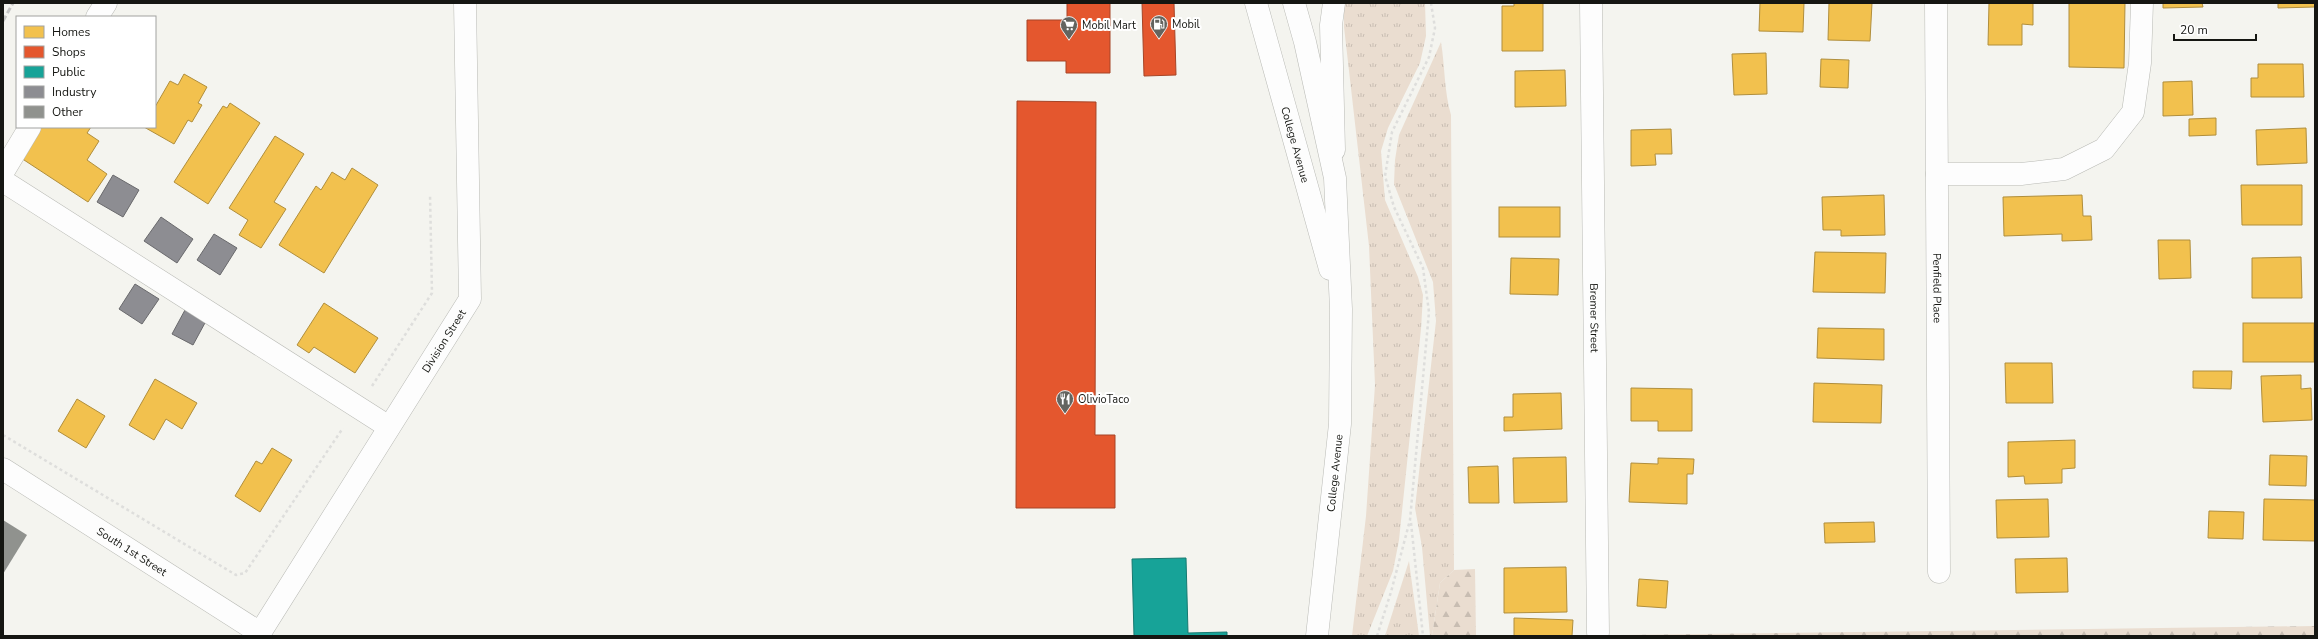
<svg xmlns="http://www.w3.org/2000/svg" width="2318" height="639" viewBox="0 0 2318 639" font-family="'Nunito Sans',sans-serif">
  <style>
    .grass { fill: url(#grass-tufts) }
    .forest { fill: url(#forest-firs) }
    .homes { fill: #f2c14e; stroke: #b08e3c }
    .shops { fill: #e4572e; stroke: #a64426 }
    .public { fill: #17a398; stroke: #167970 }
    .industry { fill: #8d8d92; stroke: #69696c }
    .building { fill: #90928e }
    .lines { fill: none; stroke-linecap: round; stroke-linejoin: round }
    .minor-casing { stroke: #b9bab5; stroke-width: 23 }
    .major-casing { stroke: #b9bab5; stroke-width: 23 }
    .path { stroke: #dededc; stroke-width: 2.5; stroke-dasharray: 3 3; stroke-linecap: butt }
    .minor { stroke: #fdfdfd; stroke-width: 22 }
    .major { stroke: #fdfdfd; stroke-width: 22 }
    .rail { stroke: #c6c6c4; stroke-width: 3; stroke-dasharray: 6 3; stroke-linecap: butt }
    .labels { text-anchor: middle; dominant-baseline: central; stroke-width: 4; stroke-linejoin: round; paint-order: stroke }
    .poi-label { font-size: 11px; fill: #151612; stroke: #fff; text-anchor: start }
    .street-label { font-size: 11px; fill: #151612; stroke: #fff }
  </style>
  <defs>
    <pattern id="grass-tufts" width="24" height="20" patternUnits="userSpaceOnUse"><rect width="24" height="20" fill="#eaddd0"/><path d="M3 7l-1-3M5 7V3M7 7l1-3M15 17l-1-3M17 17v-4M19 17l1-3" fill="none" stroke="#c8bdb2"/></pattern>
    <pattern id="forest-firs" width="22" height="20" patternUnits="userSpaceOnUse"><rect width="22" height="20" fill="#eaddd0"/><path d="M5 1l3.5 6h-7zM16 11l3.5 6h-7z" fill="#c8bdb2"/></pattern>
  </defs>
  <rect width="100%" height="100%" fill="#f4f4ef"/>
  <g class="grass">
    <path d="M 1344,3 L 1425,3 L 1426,36 L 1420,63 L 1388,128 L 1381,151 L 1385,200 L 1418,277 L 1423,295 L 1421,329 L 1399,540 L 1393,571 L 1367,636 L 1352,636 L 1366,516 L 1375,385 L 1369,246 L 1344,27 Z"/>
    <path d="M 1441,42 C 1445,66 1444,91 1451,115 L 1454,570 L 1440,583 L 1432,636 L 1430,636 L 1422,547 L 1415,508 L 1436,321 L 1433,282 L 1394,184 L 1395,160 L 1399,135 Z"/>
    <path d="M 1409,561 L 1419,636 L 1385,636 Z"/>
  </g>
  <g class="forest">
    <path d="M 1475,569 L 1476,636 L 1432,636 L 1440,583 L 1454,570 Z"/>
    <path d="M 2315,626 L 2315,636 L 1620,636 L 1620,635 Z"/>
  </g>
  <g class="homes">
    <path d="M 1514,3 L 1543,3 L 1543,51 L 1502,51 L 1502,6 L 1514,6 Z"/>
    <path d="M 1760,3 L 1804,3 L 1803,32 L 1759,31 Z"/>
    <path d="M 1829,3 L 1872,3 L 1870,41 L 1828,40 Z"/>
    <path d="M 1989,3 L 2033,3 L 2033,25 L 2022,24 L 2022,45 L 1988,45 Z"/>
    <path d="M 2069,3 L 2125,3 L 2124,68 L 2069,67 Z"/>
    <path d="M 2163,3 L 2202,3 L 2203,7 L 2163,8 Z"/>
    <path d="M 2278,3 L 2315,3 L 2315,7 L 2278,8 Z"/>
    <path d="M 1766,53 L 1767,94 L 1734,95 L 1732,54 Z"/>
    <path d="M 1821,59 L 1849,60 L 1848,88 L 1820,87 Z"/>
    <path d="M 2258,64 L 2303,64 L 2304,97 L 2251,97 L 2251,78 L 2258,78 Z"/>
    <path d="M 1565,70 L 1566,106 L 1515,107 L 1515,71 Z"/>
    <path d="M 184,74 L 207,87 L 198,103 L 202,105 L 192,122 L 188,120 L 174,144 L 144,127 L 155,127 L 155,107 L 170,81 L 178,85 Z"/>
    <path d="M 2192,81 L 2193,115 L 2163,116 L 2163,82 Z"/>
    <path d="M 230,103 L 260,123 L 208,204 L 174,182 L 223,106 L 227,108 Z"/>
    <path d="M 2216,118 L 2216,135 L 2189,136 L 2189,119 Z"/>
    <path d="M 41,127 L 91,127 L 87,133 L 99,141 L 87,160 L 107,174 L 88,202 L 21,158 Z"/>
    <path d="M 2306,128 L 2307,163 L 2257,165 L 2256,130 Z"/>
    <path d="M 1671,129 L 1672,154 L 1655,154 L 1656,165 L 1631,166 L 1631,130 Z"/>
    <path d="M 275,136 L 304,154 L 274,202 L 286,209 L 261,248 L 239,235 L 248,220 L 229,208 Z"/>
    <path d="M 352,168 L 378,185 L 324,273 L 279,245 L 316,186 L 321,190 L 332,172 L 345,180 Z"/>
    <path d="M 2241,185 L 2302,185 L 2302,225 L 2242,225 Z"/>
    <path d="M 1884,195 L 1885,235 L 1841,236 L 1841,230 L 1823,230 L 1822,197 Z"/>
    <path d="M 2082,195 L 2083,216 L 2091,216 L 2092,240 L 2062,241 L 2062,234 L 2004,236 L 2003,197 Z"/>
    <rect x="1499" y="207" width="61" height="30"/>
    <path d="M 2158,240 L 2190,240 L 2191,278 L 2159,279 Z"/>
    <path d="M 1815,252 L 1886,253 L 1885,293 L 1813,292 Z"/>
    <path d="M 2301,257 L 2302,298 L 2252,298 L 2252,258 Z"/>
    <path d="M 1511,258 L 1559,259 L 1558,295 L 1510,294 Z"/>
    <path d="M 324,303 L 378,338 L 355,373 L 314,347 L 309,353 L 297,345 Z"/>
    <rect x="2243" y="323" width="71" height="39"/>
    <path d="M 1818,328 L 1884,329 L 1884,360 L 1817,358 Z"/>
    <path d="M 2005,363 L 2052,363 L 2053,403 L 2006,403 Z"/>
    <path d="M 2193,371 L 2232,371 L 2231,389 L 2193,388 Z"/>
    <path d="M 2301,375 L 2301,389 L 2311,388 L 2312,420 L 2263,422 L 2261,376 Z"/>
    <path d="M 155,379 L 197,403 L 182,429 L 166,419 L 154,440 L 129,425 Z"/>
    <path d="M 1814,383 L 1882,385 L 1881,423 L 1813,422 Z"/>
    <path d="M 1631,388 L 1692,389 L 1692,431 L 1658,431 L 1658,421 L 1631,421 Z"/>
    <path d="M 1561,393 L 1562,429 L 1504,431 L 1504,417 L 1513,417 L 1513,394 Z"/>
    <path d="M 77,399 L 105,416 L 86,448 L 58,431 Z"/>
    <path d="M 2075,440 L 2075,468 L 2062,469 L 2062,483 L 2025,484 L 2024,476 L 2008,477 L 2008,442 Z"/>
    <path d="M 272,448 L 292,460 L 260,512 L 235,496 L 256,461 L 262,464 Z"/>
    <path d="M 2270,455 L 2307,456 L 2306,486 L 2269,485 Z"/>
    <path d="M 1566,457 L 1567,502 L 1514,503 L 1513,458 Z"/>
    <path d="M 1658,458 L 1694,459 L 1693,474 L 1687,474 L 1687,504 L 1629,502 L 1631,463 L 1658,464 Z"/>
    <path d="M 1498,466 L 1499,503 L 1469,503 L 1468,467 Z"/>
    <path d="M 2048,499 L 2049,537 L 1997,538 L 1996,500 Z"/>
    <path d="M 2264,499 L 2315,500 L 2315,541 L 2263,540 Z"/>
    <path d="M 2209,511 L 2244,512 L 2243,539 L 2208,538 Z"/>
    <path d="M 1874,522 L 1875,542 L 1825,543 L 1824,523 Z"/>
    <path d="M 2067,558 L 2068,592 L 2016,593 L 2015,559 Z"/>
    <path d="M 1566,567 L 1567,612 L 1504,613 L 1504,568 Z"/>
    <path d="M 1639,579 L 1668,581 L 1666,608 L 1637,606 Z"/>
    <path d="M 1514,618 L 1573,620 L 1572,636 L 1514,636 Z"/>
  </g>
  <g class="shops">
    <path d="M 1067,3 L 1110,3 L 1110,73 L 1066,73 L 1066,61 L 1027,61 L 1027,20 L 1067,20 Z"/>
    <path d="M 1142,3 L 1174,3 L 1176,75 L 1144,76 Z"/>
    <path d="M 1017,101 L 1096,102 L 1095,435 L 1115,435 L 1115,508 L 1016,508 Z"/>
  </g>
  <path class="public" d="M 1186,558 L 1188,633 L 1227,632 L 1227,636 L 1134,636 L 1132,559 Z"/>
  <g class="industry">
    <path d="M 113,175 L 139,190 L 123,217 L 97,202 Z"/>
    <path d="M 161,217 L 193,239 L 177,263 L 144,241 Z"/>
    <path d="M 214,234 L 237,248 L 220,275 L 197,260 Z"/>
    <path d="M 135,284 L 159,299 L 142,324 L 119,309 Z"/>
    <path d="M 185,310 L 206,321 L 193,345 L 172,334 Z"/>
  </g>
  <path class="building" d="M 3,520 L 27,535 L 3,574 Z"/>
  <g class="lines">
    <g class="minor-casing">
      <g id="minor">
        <path d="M 1334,3 L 1331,25 L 1334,150"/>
        <path id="s1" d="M 1591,3 L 1598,633"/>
        <path id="s2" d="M 1936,3 L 1939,572"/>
        <path d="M 97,17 L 106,3"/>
        <path d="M 3,172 L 30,127"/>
        <path d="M 1937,174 L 2021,174 L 2064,169 L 2104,149 L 2133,112 L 2140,63 L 2142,3"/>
        <path d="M 3,181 L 389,427"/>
        <path id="s3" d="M 3,469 L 260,633 L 470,299 L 465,3"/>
      </g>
    </g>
    <g class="major-casing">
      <g id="major">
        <path id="s4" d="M 1256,3 L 1330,269"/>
        <path d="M 1294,3 L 1305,42 L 1335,178 L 1341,309 L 1340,424 L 1317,636"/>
      </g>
    </g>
    <g class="path">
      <path d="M 372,386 L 432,293 L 430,194"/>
      <path d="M 3,435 L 236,575 L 245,573 L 343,428"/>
      <path d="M 1411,523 L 1423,636"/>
      <path d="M 1377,636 L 1391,592 L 1410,520 L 1429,312 L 1423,268 L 1394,207 L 1385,176 L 1392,132 L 1429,57 L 1435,28 L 1431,3"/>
    </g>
    <use href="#minor" class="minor"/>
    <use href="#major" class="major"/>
    <path class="rail" d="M 3,21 L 13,3"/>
  </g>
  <defs>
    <g id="fuel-pin" transform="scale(0.9)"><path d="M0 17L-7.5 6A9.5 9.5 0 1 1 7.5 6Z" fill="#63645f" stroke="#fff"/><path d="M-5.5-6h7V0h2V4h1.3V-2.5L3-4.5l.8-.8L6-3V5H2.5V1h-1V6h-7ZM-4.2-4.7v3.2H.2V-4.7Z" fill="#fff"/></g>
    <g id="supermarket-pin" transform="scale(0.9)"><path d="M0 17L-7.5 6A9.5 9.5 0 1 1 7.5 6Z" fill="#63645f" stroke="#fff"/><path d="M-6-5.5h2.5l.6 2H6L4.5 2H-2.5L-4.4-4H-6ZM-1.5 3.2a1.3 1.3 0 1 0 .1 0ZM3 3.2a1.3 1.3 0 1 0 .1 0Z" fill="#fff"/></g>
    <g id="restaurant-pin" transform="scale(0.9)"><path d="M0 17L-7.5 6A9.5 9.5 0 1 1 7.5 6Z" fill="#63645f" stroke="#fff"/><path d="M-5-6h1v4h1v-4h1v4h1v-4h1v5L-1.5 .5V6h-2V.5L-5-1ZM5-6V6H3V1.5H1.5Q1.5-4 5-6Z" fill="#fff"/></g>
  </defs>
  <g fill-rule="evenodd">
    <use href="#fuel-pin" x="1159" y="24"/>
    <use href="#supermarket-pin" x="1069" y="25"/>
    <use href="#restaurant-pin" x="1065" y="399"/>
  </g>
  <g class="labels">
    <g class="poi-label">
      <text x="1172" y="24">Mobil</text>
      <text x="1082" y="25">Mobil Mart</text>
      <text x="1078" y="399">OlivioTaco</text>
    </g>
    <g class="street-label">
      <text stroke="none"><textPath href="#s4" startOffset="147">College Avenue</textPath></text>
      <text stroke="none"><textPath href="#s2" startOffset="285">Penfield Place</textPath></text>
      <text stroke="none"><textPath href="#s1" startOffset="315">Bremer Street</textPath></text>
      <text stroke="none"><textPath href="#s3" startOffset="650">Division Street</textPath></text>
      <text transform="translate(1335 473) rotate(-84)">College Avenue</text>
      <text stroke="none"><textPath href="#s3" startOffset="153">South 1st Street</textPath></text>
    </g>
  </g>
  <rect width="2318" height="639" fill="none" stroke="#151612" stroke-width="8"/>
  <rect x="16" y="16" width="140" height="112" fill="#ffffff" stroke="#a1a2a0"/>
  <rect x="24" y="26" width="20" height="12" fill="#f2c14e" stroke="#a1a2a0"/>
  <text x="52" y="36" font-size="12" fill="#151612">Homes</text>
  <rect x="24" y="46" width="20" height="12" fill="#e4572e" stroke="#a1a2a0"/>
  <text x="52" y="56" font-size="12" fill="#151612">Shops</text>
  <rect x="24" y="66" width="20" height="12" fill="#17a398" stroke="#a1a2a0"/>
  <text x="52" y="76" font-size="12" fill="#151612">Public</text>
  <rect x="24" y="86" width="20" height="12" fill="#8d8d92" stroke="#a1a2a0"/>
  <text x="52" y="96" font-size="12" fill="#151612">Industry</text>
  <rect x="24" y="106" width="20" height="12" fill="#90928e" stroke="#a1a2a0"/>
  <text x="52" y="116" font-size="12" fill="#151612">Other</text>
  <path d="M2174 34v6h82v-6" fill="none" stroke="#151612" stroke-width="2"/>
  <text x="2180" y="34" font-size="12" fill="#151612" stroke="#ffffff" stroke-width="3" paint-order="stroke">20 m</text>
</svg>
